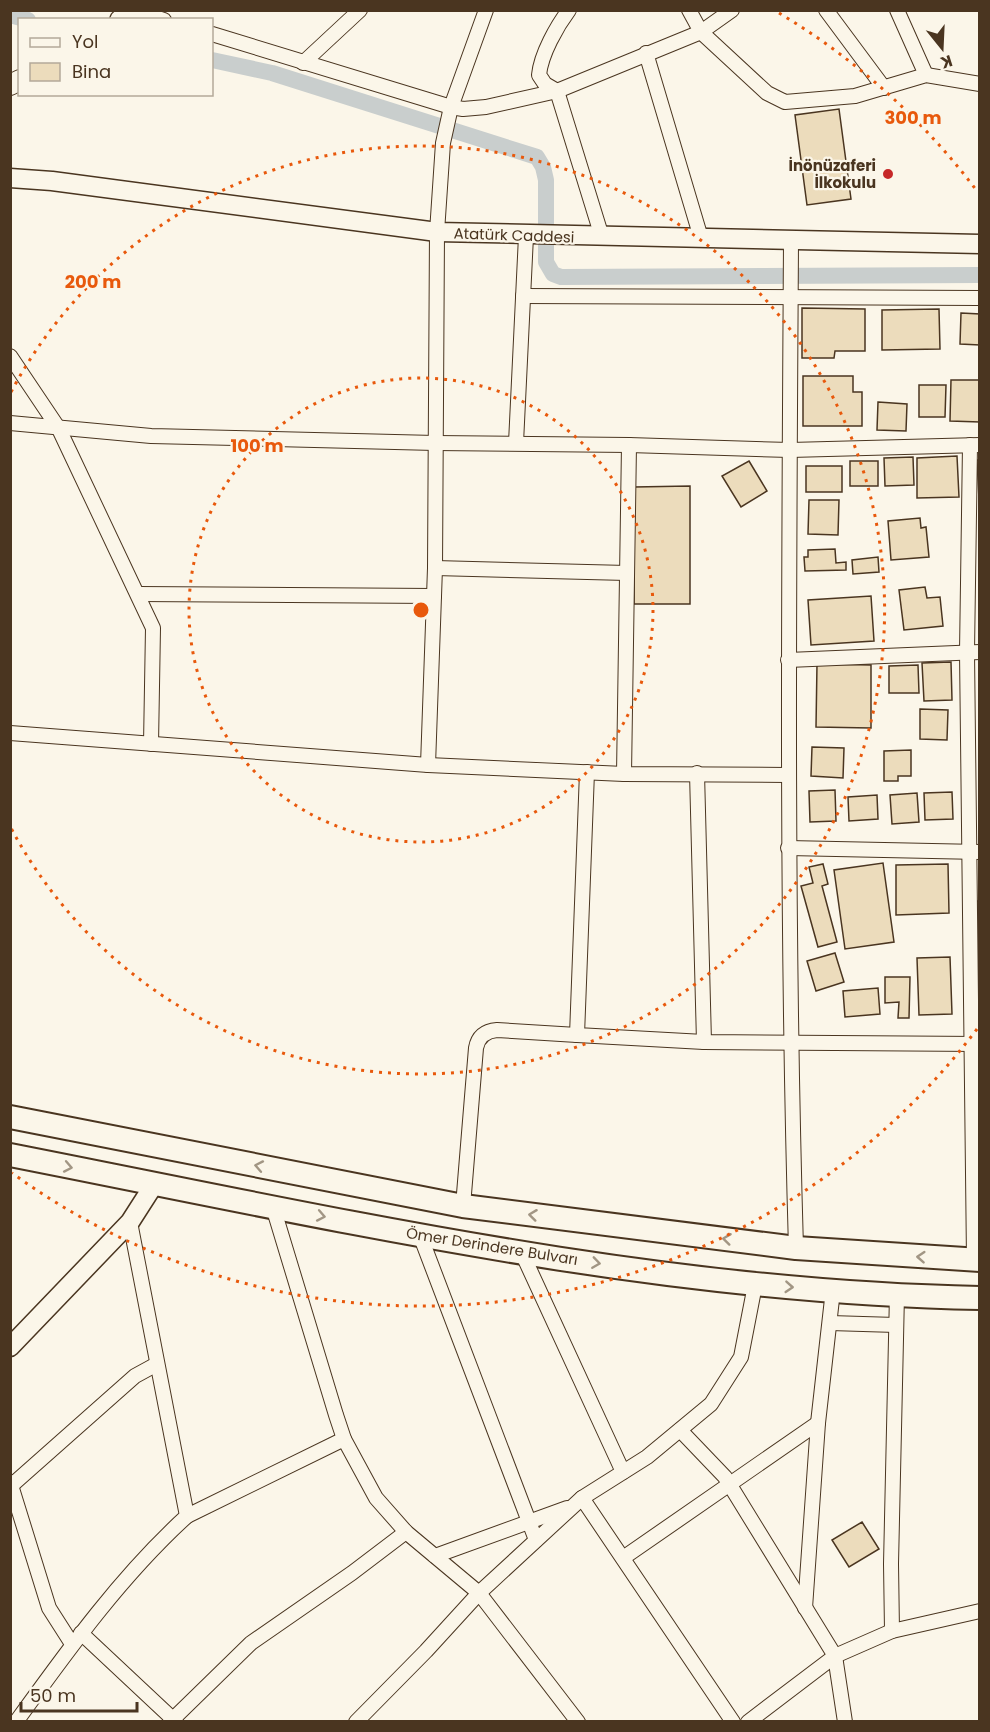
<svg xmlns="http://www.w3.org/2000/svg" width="990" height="1732" viewBox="0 0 990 1732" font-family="Poppins,sans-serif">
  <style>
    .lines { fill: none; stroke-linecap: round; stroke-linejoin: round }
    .canal { stroke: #c9cecd; stroke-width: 16 }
    .building { fill: #ecdcbc; stroke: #4a3520; stroke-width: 1.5 }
    .minor-casing { stroke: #4a3520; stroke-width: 16 }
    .tertiary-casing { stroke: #4a3520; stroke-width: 21 }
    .secondary-casing { stroke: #4a3520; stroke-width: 22 }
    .trunk-casing { stroke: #4a3520; stroke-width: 26 }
    .minor { stroke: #fbf6e9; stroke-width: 14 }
    .tertiary { stroke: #fbf6e9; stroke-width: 18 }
    .secondary { stroke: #fbf6e9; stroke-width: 20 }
    .trunk { stroke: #fbf6e9; stroke-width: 22 }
    .oneway { stroke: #a29684 }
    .ring { fill: none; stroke: #e8590c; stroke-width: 3; stroke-dasharray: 3 6 }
    .poi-dot { fill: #c62828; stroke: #fbf6e9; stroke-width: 2 }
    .labels { text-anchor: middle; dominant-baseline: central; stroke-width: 4.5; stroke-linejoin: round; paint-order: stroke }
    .poi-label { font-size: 15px; font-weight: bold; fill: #4a3520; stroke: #fbf6e9; text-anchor: end }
    .street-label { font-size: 15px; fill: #4a3520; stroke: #fbf6e9 }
    .centre { fill: #e8590c; stroke: #fbf6e9; stroke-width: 3 }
    .ring-label { font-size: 18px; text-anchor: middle; font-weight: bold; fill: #e8590c; stroke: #fbf6e9; stroke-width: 4.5; stroke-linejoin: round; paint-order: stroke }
  </style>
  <rect width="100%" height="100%" fill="#fbf6e9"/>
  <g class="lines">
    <g class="canal">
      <path d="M 10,15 L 28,20"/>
      <path d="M 212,60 L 272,73 L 537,157 L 543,167 L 546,180 L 546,262 L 553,274 L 561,277 L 980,275"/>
    </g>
  </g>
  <g class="building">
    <path d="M 839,109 L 851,199 L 807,205 L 795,115 Z"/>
    <path d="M 802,308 L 865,309 L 865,351 L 835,351 L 834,358 L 802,358 Z"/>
    <path d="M 939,309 L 940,349 L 882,350 L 882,310 Z"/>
    <path d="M 961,313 L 980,314 L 980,345 L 960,344 Z"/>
    <path d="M 803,376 L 853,376 L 853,392 L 862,392 L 862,426 L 803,426 Z"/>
    <path d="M 951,380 L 980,380 L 980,422 L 950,421 Z"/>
    <path d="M 919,385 L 946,385 L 945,417 L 919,417 Z"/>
    <path d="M 878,402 L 907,404 L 906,431 L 877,430 Z"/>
    <path d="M 957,456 L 959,497 L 917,498 L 917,458 Z"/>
    <path d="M 913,457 L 914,485 L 885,486 L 884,458 Z"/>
    <path d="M 977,460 L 980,460 L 980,499 L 979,499 Z"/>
    <path d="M 749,461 L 767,491 L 741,507 L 722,476 Z"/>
    <rect x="850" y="461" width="28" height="25"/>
    <rect x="806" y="466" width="36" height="26"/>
    <path d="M 690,486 L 690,604 L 634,604 L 634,487 Z"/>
    <path d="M 809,500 L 839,500 L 838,535 L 808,534 Z"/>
    <path d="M 920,518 L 921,528 L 926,527 L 929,557 L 891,560 L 888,521 Z"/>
    <path d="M 835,549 L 836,563 L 846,562 L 846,570 L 805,571 L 804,557 L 808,557 L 808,550 Z"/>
    <path d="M 878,557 L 879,572 L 853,574 L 852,560 Z"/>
    <path d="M 925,587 L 927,598 L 940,597 L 943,626 L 904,630 L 899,590 Z"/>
    <path d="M 871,596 L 874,641 L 811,645 L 808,600 Z"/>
    <path d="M 951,662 L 952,700 L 924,701 L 922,663 Z"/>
    <path d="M 817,664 L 871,665 L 871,728 L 816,727 Z"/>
    <path d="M 918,665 L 919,693 L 889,693 L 889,666 Z"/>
    <path d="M 920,709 L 948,710 L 947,740 L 920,739 Z"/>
    <path d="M 812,747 L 844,748 L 843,778 L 811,776 Z"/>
    <path d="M 911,750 L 911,776 L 898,776 L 898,781 L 884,781 L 884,751 Z"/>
    <path d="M 835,790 L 836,821 L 810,822 L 809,791 Z"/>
    <path d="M 952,792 L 953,819 L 925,820 L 924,793 Z"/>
    <path d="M 917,793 L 919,822 L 892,824 L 890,795 Z"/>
    <path d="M 877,795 L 878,819 L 849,821 L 848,797 Z"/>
    <path d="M 883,863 L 894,942 L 845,949 L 834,870 Z"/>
    <path d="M 823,864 L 828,884 L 822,886 L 837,942 L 818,947 L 801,886 L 813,883 L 809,867 Z"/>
    <path d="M 948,864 L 949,913 L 896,915 L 896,865 Z"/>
    <path d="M 977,901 L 980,901 L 980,943 L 978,943 Z"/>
    <path d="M 835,953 L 844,982 L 816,991 L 807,961 Z"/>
    <path d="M 950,957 L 952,1014 L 919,1015 L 917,958 Z"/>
    <path d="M 885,977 L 910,977 L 909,1018 L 898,1018 L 899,1002 L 885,1003 Z"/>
    <path d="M 878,988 L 880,1014 L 845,1017 L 843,991 Z"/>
    <path d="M 862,1522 L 879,1549 L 849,1567 L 832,1540 Z"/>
  </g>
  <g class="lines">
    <g class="minor-casing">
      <g id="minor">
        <path d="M 135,10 L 164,20"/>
        <path d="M 569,10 C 557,26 541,54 539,75 L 545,84 L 557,91 L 602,237"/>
        <path d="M 689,10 L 701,32 L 767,93 L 785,102 L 855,96 L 926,75 L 980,84"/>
        <path d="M 826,10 L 884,88"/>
        <path d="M 897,10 L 926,75"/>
        <path d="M 212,34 L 451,107 L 463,109 L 486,107 L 557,91 L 701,32 L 732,10"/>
        <path d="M 646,53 L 701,238"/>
        <path d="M 303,63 L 360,10"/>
        <path d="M 791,242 C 789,577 786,912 796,1248"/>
        <path d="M 523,296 L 980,298"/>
        <path d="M 10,356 L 59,429 L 153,628 L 151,744"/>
        <path d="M 10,423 L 151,436 L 435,443 L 629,445 L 790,450 L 980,445"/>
        <path d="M 516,443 L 526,236"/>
        <path d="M 970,445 L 967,652 L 974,1260"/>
        <path d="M 435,568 L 627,573"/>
        <path d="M 138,594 L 434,596"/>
        <path d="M 788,660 L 980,652"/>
        <path d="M 10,733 L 428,765 L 624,774 L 787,775"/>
        <path d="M 428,765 L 435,568 L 437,232 L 443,143 L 451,107 L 486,10"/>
        <path d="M 587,772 L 577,1035 L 704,1042 L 980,1044"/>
        <path d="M 697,773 L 704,1042"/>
        <path d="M 624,774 L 629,445"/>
        <path d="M 788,848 L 980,852"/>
        <path d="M 463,1206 L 476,1048 C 478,1037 485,1031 497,1030 L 577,1035"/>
        <path d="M 273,1207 L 336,1415 L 344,1439 L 376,1498 L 406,1532 L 479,1593 L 578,1722"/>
        <path d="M 420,1235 L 536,1540"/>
        <path d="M 522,1253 L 623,1472"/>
        <path d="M 830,1323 L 896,1325"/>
        <path d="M 680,1430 L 725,1477 L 835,1656 L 845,1722"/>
        <path d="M 10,1482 L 49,1608 L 72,1644"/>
        <path d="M 12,1485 L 135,1376 L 157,1364"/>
        <path d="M 582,1498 L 733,1722"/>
        <path d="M 187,1516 L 344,1439"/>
        <path d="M 435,1556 L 567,1508"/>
        <path d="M 623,1558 L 818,1423"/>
        <path d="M 805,1608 L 818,1423 L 833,1290"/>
        <path d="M 892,1631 L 891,1564 L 897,1294"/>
        <path d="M 81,1633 L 176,1722"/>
        <path d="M 16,1722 C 68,1650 121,1576 187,1516 L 130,1222"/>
        <path d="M 170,1722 L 251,1643 L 352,1573 L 406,1532"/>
        <path d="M 356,1722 L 426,1651 L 479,1593 L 582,1498 L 647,1457 L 711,1404 L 741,1357 L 755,1285"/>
        <path d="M 748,1722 L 835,1656 L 892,1631 L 980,1611"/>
      </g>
    </g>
    <g class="tertiary-casing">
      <g id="tertiary">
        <path d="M 10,178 L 52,181 L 437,232 L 980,244"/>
        <path d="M 10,1347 L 130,1222 L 155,1183"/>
      </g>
    </g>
    <g class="secondary-casing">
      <g id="secondary">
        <path d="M 120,20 L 135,10"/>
        <path d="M 10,85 L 20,80"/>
      </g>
    </g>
    <g class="trunk-casing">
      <g id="trunk">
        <path d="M 10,1117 L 463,1206 L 796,1248 L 980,1260"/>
        <path d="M 10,1155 C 331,1218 652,1292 980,1298"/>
      </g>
    </g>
    <use href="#minor" class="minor"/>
    <use href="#tertiary" class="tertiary"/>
    <use href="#secondary" class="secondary"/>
    <use href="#trunk" class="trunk"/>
  </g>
  <defs><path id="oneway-chevron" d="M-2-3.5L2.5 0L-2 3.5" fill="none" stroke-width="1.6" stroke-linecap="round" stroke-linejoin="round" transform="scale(1.5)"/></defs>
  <g class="oneway">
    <use href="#oneway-chevron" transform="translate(259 1166) rotate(-169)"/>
    <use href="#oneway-chevron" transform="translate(68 1167) rotate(11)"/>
    <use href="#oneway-chevron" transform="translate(533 1215) rotate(-173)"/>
    <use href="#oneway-chevron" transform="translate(321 1216) rotate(11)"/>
    <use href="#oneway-chevron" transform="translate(727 1239) rotate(-173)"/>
    <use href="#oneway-chevron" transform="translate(921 1257) rotate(-176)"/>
    <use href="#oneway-chevron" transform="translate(596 1263) rotate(8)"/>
    <use href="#oneway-chevron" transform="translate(789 1287) rotate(4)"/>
  </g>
  <g class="ring">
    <circle cx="421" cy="610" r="232"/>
    <path d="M11 392A464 464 0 1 1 11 828"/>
    <path d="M977 1029A696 696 0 0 1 12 1173M779 13A696 696 0 0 1 977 191"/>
  </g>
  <circle class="poi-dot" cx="888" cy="174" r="6"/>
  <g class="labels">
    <g class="poi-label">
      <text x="876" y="165">İnönüzaferi<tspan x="876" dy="17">İlkokulu</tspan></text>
    </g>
    <g class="street-label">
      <text transform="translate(514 235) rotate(2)">Atatürk Caddesi</text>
      <text transform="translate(492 1246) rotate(9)">Ömer Derindere Bulvarı</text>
    </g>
  </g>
  <circle cx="421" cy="610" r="9" class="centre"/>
  <g class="ring-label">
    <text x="913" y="124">300 m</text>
    <text x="93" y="288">200 m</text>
    <text x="257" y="452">100 m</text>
  </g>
  <rect width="990" height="1732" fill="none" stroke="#4a3520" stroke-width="24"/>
  <rect x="18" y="18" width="195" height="78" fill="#fbf6e9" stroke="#b4a999" stroke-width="1.5"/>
  <rect x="30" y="38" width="30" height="9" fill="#fbf6e9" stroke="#b4a999" stroke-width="1.5"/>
  <text x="72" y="48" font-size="18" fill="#4a3520">Yol</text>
  <rect x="30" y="63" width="30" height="18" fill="#ecdcbc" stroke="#b4a999" stroke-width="1.5"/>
  <text x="72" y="78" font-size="18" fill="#4a3520">Bina</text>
  <g transform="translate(942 48) rotate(162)" stroke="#fbf6e9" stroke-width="4.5" paint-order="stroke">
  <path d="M0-4.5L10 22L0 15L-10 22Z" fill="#4a3520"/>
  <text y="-9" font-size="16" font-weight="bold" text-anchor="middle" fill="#4a3520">K</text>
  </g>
  <path d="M21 1702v9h116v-9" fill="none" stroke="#4a3520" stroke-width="3"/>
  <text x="30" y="1702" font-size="18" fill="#4a3520" stroke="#fbf6e9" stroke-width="4.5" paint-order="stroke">50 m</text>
</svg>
